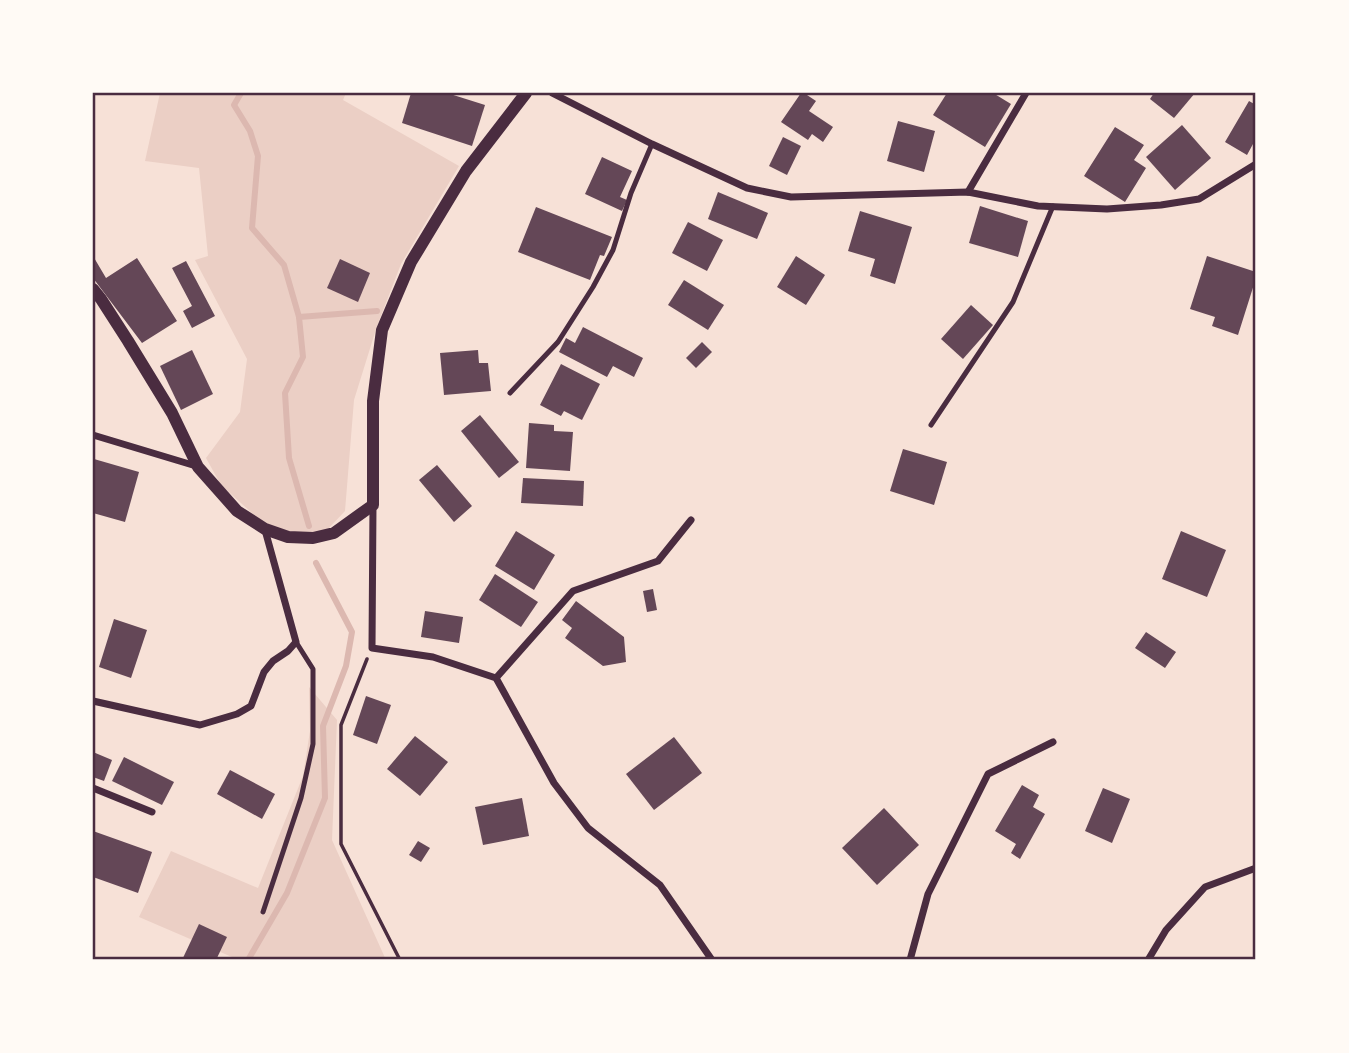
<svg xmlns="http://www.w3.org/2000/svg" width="1349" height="1053" viewBox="0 0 1349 1053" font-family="Signika,sans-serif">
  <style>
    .green { fill: #ebcfc5 }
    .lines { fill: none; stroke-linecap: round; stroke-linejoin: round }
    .stream { stroke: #dcb8b0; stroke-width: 6 }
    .building { fill: #644757 }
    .path { stroke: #4a2c40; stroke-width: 3.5 }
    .service { stroke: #4a2c40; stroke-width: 5 }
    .minor { stroke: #4a2c40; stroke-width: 7 }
    .tertiary { stroke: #4a2c40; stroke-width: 12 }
    .neatline { fill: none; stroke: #4a2c40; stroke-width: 2.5 }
  </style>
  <rect width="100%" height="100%" fill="#f7e1d7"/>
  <g class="green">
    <path d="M 160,93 L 346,93 L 343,100 L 459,166 L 401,264 L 377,326 L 354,400 L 345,511 L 327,530 L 295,536 L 263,523 L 221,485 L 206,458 L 240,412 L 247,359 L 195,260 L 208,256 L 199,168 L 145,161 Z"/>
    <path d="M 309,687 L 337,720 L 332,840 L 386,960 L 231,960 L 232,957 L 139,917 L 171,851 L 258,888 L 303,776 L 310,731 Z"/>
  </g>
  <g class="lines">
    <g class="stream">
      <path d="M 241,93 L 234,105 L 250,131 L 258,156 L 252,228 L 284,265 L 299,317 L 303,357 L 285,393 L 289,458 L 309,526"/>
      <path d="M 299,317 L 377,311"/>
      <path d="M 248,960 L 287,893 L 325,798 L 323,726 L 346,666 L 352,632 L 316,563"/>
    </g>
  </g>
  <g class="building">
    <path d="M 411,93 L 447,93 L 485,105 L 472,146 L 402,123 Z"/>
    <path d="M 801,93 L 804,93 L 816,101 L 809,111 L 833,127 L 823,142 L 812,134 L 808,140 L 781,122 Z"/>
    <path d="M 947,93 L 993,93 L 1011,104 L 985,147 L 933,115 Z"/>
    <path d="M 1154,93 L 1195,93 L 1174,118 L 1150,99 Z"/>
    <path d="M 1249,101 L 1256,105 L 1256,146 L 1253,144 L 1247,155 L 1225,142 Z"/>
    <path d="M 898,121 L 935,131 L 924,172 L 887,161 Z"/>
    <path d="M 1182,125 L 1211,158 L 1175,190 L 1146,157 Z"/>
    <path d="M 1115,127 L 1144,145 L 1134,160 L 1146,168 L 1125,202 L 1084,176 Z"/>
    <path d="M 783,137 L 801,146 L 787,175 L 769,166 Z"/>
    <path d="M 602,157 L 632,171 L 620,197 L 627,200 L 622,211 L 585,194 Z"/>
    <path d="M 718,192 L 768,213 L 757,239 L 708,219 Z"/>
    <path d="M 980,206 L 1028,221 L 1018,257 L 969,243 Z"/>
    <path d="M 536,207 L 612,237 L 604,256 L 600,255 L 590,280 L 518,252 Z"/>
    <path d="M 860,211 L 912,227 L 895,284 L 870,276 L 875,259 L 848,251 Z"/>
    <path d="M 688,222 L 723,240 L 707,271 L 672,253 Z"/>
    <path d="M 93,256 L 106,278 L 137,258 L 177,321 L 142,343 L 93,278 Z"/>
    <path d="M 796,256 L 825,275 L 806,305 L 777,287 Z"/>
    <path d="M 1207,256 L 1256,272 L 1256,278 L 1238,335 L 1212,326 L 1215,317 L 1190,309 Z"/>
    <path d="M 340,259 L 370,273 L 358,302 L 327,288 Z"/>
    <path d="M 186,261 L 215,316 L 192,328 L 183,311 L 192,306 L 172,268 Z"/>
    <path d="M 684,280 L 724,305 L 708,330 L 668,305 Z"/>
    <path d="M 971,305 L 993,325 L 963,359 L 941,339 Z"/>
    <path d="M 583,327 L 643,358 L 634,377 L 613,366 L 607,377 L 559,352 L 566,338 L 575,343 Z"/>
    <path d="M 702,342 L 712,352 L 696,368 L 686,358 Z"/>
    <path d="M 192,350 L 213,394 L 181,410 L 160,366 Z"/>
    <path d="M 478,350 L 479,363 L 488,363 L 491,391 L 444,395 L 440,353 Z"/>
    <path d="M 561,364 L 600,384 L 582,420 L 564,411 L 561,416 L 540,405 Z"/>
    <path d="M 480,415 L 519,462 L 499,478 L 461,431 Z"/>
    <path d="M 529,423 L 554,425 L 554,431 L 573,432 L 570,471 L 526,468 Z"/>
    <path d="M 903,449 L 947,462 L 934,505 L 890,491 Z"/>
    <path d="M 94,459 L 139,472 L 125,522 L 93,513 Z"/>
    <path d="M 437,465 L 472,506 L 454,522 L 419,480 Z"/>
    <path d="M 523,478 L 584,481 L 583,506 L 521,503 Z"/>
    <path d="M 516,531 L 555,555 L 534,590 L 495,566 Z"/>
    <path d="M 1181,531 L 1226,550 L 1207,597 L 1162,579 Z"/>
    <path d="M 495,574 L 538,602 L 521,627 L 479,600 Z"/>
    <path d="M 653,589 L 657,610 L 647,612 L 643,591 Z"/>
    <path d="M 576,601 L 624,637 L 626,662 L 603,666 L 565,638 L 572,628 L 562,620 Z"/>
    <path d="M 425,611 L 463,617 L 459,643 L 421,637 Z"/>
    <path d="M 114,619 L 147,630 L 131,678 L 99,667 Z"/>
    <path d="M 1146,632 L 1176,652 L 1165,668 L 1135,648 Z"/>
    <path d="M 366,696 L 391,705 L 377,744 L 353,735 Z"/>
    <path d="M 415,736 L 448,762 L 420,796 L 387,769 Z"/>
    <path d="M 674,737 L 702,773 L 654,810 L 626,774 Z"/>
    <path d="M 93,752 L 112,760 L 104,781 L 93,777 Z"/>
    <path d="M 124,757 L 174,782 L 162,805 L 112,781 Z"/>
    <path d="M 230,770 L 275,794 L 262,819 L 217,794 Z"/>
    <path d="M 1022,785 L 1039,795 L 1033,807 L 1045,814 L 1020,859 L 1011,853 L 1016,844 L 995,831 Z"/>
    <path d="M 1103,788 L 1130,799 L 1112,843 L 1085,831 Z"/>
    <path d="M 522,798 L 529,836 L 483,845 L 475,807 Z"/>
    <path d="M 884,808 L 919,845 L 877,885 L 842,848 Z"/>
    <path d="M 93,831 L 152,852 L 138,893 L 93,877 Z"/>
    <path d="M 418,841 L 430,848 L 421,862 L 409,855 Z"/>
    <path d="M 199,924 L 227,937 L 216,960 L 182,960 Z"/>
  </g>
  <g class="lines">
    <path class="path" d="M 367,659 L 341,725 L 341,844 L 400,960"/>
    <g class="service">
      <path d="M 510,393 L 558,342 L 593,287 L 613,250 L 631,193 L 652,144"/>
      <path d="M 931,425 L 1013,302 L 1053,206"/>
      <path d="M 263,912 L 301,798 L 313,744 L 313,669 L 296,642"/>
    </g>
    <g class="minor">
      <path d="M 552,93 L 652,144 L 747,188 L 791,197 L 968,192 L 1038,206 L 1107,209 L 1161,205 L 1199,199 L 1256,164"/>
      <path d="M 968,192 L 1026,93"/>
      <path d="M 93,435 L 196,466"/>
      <path d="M 373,505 L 372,648 L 433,657 L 496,678 L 554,783 L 588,828 L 660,885 L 712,960"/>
      <path d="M 496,678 L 573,591 L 658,561 L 691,520"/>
      <path d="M 93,701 L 200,725 L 237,714 L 251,706 L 264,672 L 273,661 L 288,651 L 296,642 L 265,530"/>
      <path d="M 93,788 L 152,812"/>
      <path d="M 910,960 L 928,894 L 988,774 L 1053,742"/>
      <path d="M 1148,960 L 1166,930 L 1205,887 L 1256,868"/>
    </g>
    <path class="tertiary" d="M 93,289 L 101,299 L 128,341 L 172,413 L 198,467 L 237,511 L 265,529 L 288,537 L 313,538 L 334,533 L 373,505 L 373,401 L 382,330 L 411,262 L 466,171 L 526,93"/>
  </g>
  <rect width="1349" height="1053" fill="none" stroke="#fffaf5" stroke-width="189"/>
  <rect x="94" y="94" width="1160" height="864" class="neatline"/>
</svg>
